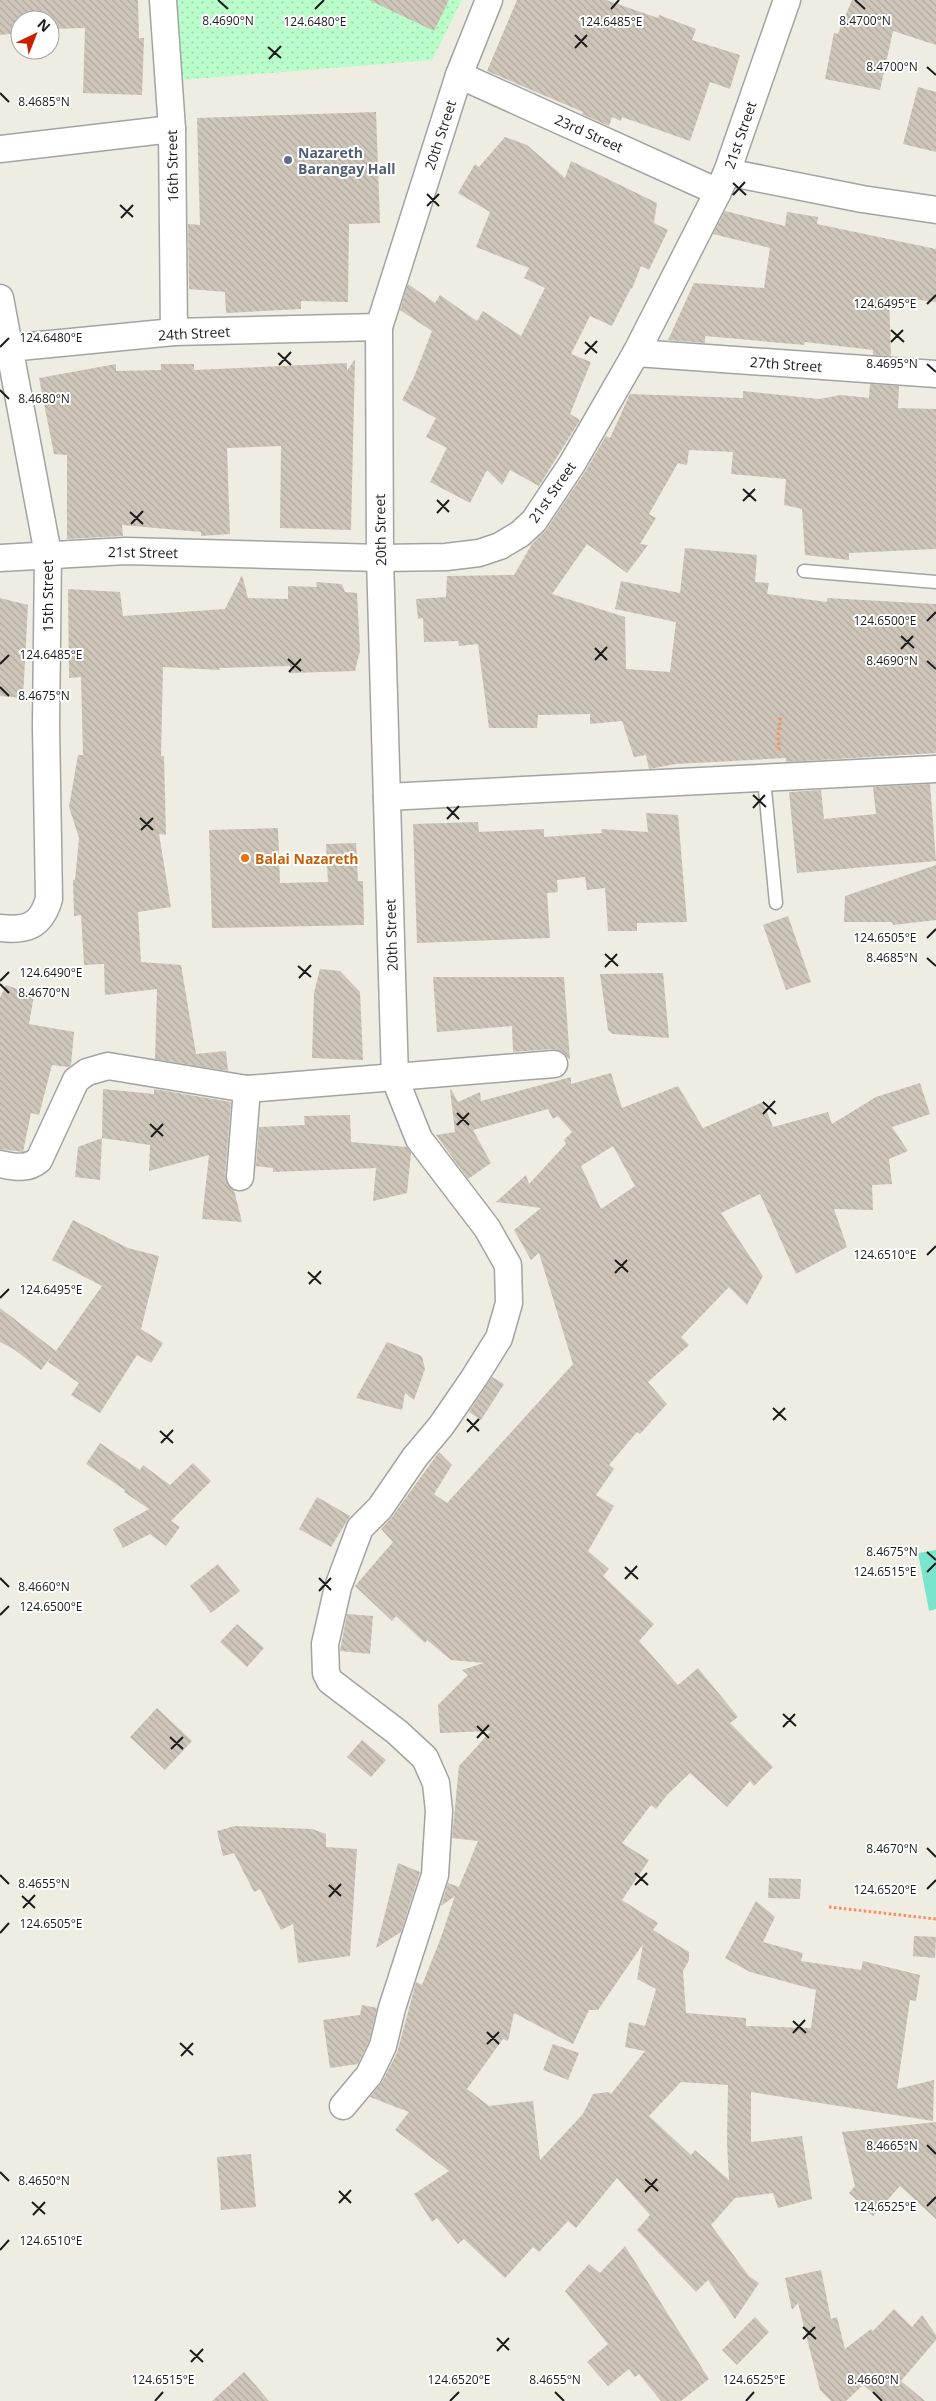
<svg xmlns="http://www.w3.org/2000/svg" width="936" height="2401" viewBox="0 0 936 2401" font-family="'Open Sans',sans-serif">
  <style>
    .park { fill: url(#park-dots) }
    .pitch { fill: #78e5cc }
    .building { fill: url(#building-back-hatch); fill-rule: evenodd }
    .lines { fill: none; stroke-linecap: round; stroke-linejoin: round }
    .lane-casing { stroke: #a3a3a3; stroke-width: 15 }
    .street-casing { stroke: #a3a3a3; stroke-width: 29 }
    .path { stroke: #ff8b62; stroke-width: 3; stroke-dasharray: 2.5 2.5; stroke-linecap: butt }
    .lane { stroke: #fff; stroke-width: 12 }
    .street { stroke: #fff; stroke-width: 26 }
    .ticks { fill: none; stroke: #1c1c1c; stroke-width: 2 }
    .service-dot { fill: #5c6f8a; stroke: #fff; stroke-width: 2 }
    .food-dot { fill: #e8710a; stroke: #fff; stroke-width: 2 }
    .labels { text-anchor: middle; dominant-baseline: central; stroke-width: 4; stroke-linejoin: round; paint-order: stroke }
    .street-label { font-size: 14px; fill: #1c1c1c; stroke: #fff }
    .service-label { font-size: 14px; font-weight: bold; fill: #4e5e75; stroke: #fff; text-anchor: start }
    .food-label { font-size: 14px; font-weight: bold; fill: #c56008; stroke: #fff; text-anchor: start }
    .ticks-label { font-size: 12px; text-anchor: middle; fill: #1c1c1c; stroke: #fff; stroke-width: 4; stroke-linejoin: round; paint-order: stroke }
  </style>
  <defs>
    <pattern id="park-dots" width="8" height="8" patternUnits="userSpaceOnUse" patternTransform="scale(1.25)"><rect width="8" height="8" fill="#b9fdca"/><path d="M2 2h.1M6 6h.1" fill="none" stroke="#9ed8ad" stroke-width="1.8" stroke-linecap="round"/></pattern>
    <pattern id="building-back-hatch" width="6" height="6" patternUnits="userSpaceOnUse" patternTransform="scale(1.25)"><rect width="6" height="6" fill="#cfc6ba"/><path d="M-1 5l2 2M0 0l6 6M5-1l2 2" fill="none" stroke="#b1aa9f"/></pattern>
  </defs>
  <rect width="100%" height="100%" fill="#efece1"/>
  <path class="park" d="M 177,0 L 462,0 L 432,60 L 182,80 Z"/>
  <path class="pitch" d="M 936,1550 L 936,1609 L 929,1611 L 918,1553 Z"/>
  <g class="building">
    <path d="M 0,0 L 138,0 L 139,38 L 144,38 L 142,95 L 83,93 L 85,28 L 50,29 L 50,20 L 20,20 L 20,33 L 0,35 Z"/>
    <path d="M 369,0 L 449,0 L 434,31 Z"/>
    <path d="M 517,0 L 606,0 L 658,18 L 659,15 L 696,29 L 692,40 L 740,55 L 730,89 L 710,82 L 690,141 L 622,117 L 621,121 L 612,117 L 609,126 L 582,114 L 583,112 L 487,71 Z"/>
    <path d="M 852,0 L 936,0 L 936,45 L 893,31 L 880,90 L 825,79 L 834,33 L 838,34 Z"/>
    <path d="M 918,87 L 936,92 L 936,152 L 903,144 Z"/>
    <path d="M 376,112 L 380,223 L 349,224 L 348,302 L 301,301 L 301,309 L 226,313 L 225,292 L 189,289 L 188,224 L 200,225 L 197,118 Z"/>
    <path d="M 505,137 L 527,145 L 565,178 L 571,161 L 657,203 L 654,223 L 668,230 L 649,270 L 641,266 L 632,289 L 631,288 L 612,326 L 590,316 L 571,354 L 591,362 L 570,414 L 580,420 L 539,486 L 510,470 L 502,485 L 487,470 L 470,503 L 430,482 L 447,448 L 426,437 L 436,418 L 402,400 L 414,377 L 432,331 L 400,310 L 408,284 L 435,303 L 440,295 L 477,321 L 483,311 L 521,336 L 545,288 L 524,278 L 529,268 L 476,247 L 490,212 L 458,193 L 475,164 L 479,167 Z"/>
    <path d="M 725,211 L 785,226 L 787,212 L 818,217 L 817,224 L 936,249 L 936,302 L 889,296 L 891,356 L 873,355 L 873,350 L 805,342 L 804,345 L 705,336 L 705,343 L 668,340 L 694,283 L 764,288 L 770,248 L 713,234 Z"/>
    <path d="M 355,359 L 351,530 L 280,528 L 281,446 L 227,448 L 230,534 L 201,536 L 201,532 L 122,525 L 123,536 L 67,539 L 67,455 L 54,454 L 39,378 L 116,364 L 116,371 L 161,370 L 161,364 L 194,364 L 194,370 L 347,363 L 347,371 Z"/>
    <path d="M 870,384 L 899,386 L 898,408 L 936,409 L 936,549 L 849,553 L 849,560 L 805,555 L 802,509 L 784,505 L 786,479 L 731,474 L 733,452 L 689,450 L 687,465 L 678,463 L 649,514 L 656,518 L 640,544 L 648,545 L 627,573 L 587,544 L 552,594 L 625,617 L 626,669 L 670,672 L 676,622 L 615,609 L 621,581 L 680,593 L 685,548 L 757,555 L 755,582 L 769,583 L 767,594 L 827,602 L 827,598 L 936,604 L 936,753 L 786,762 L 786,758 L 676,764 L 649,769 L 646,755 L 634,757 L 622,721 L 590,724 L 590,714 L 538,715 L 537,728 L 489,728 L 478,644 L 459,646 L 458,641 L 424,642 L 423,618 L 418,619 L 416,599 L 446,597 L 447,576 L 514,575 L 532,544 L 546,530 L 585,472 L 606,436 L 610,438 L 630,394 L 743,398 L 743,391 L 819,399 L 841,395 L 869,398 Z"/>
    <path d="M 242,575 L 248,598 L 288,599 L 288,586 L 317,587 L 316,582 L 342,584 L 345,592 L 357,593 L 360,651 L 355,671 L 290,673 L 290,666 L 219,668 L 220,670 L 163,667 L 161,756 L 164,756 L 166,835 L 159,834 L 171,907 L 138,912 L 141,962 L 181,965 L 196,1054 L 226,1051 L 228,1071 L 155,1059 L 157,989 L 105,995 L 104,964 L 84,965 L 81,915 L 74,916 L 73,880 L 75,880 L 79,838 L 69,807 L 78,755 L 83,755 L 81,677 L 69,678 L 68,589 L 120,592 L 123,616 L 225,609 Z"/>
    <path d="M 0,598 L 28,605 L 23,698 L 0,696 Z"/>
    <path d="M 930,784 L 936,861 L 797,873 L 789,792 L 821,790 L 824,819 L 876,814 L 873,787 Z"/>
    <path d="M 646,813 L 678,815 L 687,922 L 637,923 L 637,931 L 608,931 L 605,888 L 587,890 L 585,877 L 557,880 L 558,892 L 547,893 L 550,938 L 417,943 L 413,824 L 478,822 L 479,832 L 544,829 L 544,837 L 602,833 L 601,829 L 648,832 Z"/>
    <path d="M 278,828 L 280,883 L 328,882 L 326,844 L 356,843 L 358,881 L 363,881 L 364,925 L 212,928 L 209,830 Z"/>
    <path d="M 936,865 L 936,920 L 893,925 L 892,922 L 844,922 L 845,896 Z"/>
    <path d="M 788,916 L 811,982 L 786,990 L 763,925 Z"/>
    <path d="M 320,969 L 340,971 L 360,992 L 363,1060 L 312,1058 L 314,993 Z"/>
    <path d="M 663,973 L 669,1038 L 613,1034 L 608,1030 L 600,974 Z"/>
    <path d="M 433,977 L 564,977 L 570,1060 L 561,1051 L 553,1049 L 513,1052 L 512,1026 L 437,1032 Z"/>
    <path d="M 6,985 L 34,995 L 29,1024 L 74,1032 L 71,1065 L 68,1067 L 52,1065 L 39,1115 L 31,1113 L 23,1152 L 0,1149 L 0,998 Z"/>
    <path d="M 611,1073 L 622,1108 L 678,1086 L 703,1128 L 763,1102 L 773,1127 L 828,1112 L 832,1124 L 876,1097 L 920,1083 L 930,1114 L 892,1127 L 908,1151 L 889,1159 L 892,1184 L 872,1185 L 873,1210 L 834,1209 L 847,1247 L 796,1274 L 760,1194 L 721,1213 L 763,1276 L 747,1305 L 729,1287 L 681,1337 L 689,1345 L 648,1382 L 667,1404 L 640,1434 L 637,1432 L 609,1465 L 614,1469 L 596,1495 L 614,1506 L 588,1551 L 609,1569 L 603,1576 L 654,1624 L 639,1641 L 678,1685 L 698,1668 L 738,1717 L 730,1723 L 773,1767 L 754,1786 L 750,1781 L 727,1807 L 690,1773 L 668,1794 L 656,1809 L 651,1805 L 622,1843 L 649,1860 L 622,1900 L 658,1923 L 653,1930 L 689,1952 L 689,1960 L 683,1971 L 686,2013 L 746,2018 L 746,2026 L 811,2028 L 816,1990 L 750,1972 L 725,1958 L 756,1901 L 775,1917 L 763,1942 L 803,1953 L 801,1961 L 861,1970 L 863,1961 L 920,1975 L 916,2001 L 910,2000 L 897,2089 L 934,2080 L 933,2121 L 751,2092 L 751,2142 L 802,2136 L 812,2199 L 778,2208 L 773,2193 L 735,2198 L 711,2225 L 749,2276 L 759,2283 L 735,2319 L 708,2280 L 696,2292 L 637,2230 L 650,2215 L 617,2178 L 576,2228 L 568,2221 L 539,2252 L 533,2247 L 505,2278 L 464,2239 L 458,2244 L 437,2218 L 432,2222 L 414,2194 L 449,2171 L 395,2130 L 409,2112 L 370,2097 L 382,2082 L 397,2053 L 416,1982 L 422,1985 L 440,1940 L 455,1896 L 441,1906 L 448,1883 L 459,1887 L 478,1841 L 452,1838 L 459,1766 L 491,1731 L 440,1733 L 438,1705 L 468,1675 L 462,1670 L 484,1663 L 451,1660 L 427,1640 L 425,1643 L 396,1616 L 392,1621 L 355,1586 L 393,1542 L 381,1529 L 392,1517 L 439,1452 L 452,1465 L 434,1494 L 447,1503 L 573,1364 L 539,1253 L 531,1260 L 514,1230 L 541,1208 L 496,1202 L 526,1175 L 529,1184 L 566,1144 L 564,1140 L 572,1132 L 558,1116 L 553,1119 L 548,1109 L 473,1130 L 491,1163 L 468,1179 L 436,1135 L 455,1132 L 450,1090 L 451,1089 L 458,1102 L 480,1092 L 481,1101 L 571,1077 L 571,1084 ZM 613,1146 L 635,1186 L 601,1209 L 581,1166 ZM 643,1944 L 637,1979 L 656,1989 L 645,2026 L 629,2022 L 625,2047 L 645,2051 L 611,2094 L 608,2092 L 593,2094 L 583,2114 L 540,2160 L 533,2101 L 489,2106 L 467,2089 L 503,2039 L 508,2041 L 514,2013 L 573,2044 L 589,2010 L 598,2010 ZM 681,2082 L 728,2085 L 727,2143 L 729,2180 L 695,2150 L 691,2155 L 649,2116 Z"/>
    <path d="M 103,1089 L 154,1094 L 154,1089 L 231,1102 L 225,1176 L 227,1184 L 234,1190 L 242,1222 L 202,1219 L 209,1155 L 149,1171 L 150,1145 L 102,1138 Z"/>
    <path d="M 350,1115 L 351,1142 L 407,1147 L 411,1153 L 407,1193 L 373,1201 L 376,1168 L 273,1172 L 273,1168 L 256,1166 L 259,1127 L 305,1125 L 304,1116 Z"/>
    <path d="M 102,1138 L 100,1180 L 75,1177 L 78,1147 Z"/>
    <path d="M 73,1220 L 128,1248 L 159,1256 L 141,1329 L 163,1343 L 151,1363 L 137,1355 L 100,1413 L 71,1395 L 79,1383 L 48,1362 L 54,1353 L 41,1370 L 15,1350 L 0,1342 L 0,1308 L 56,1351 L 102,1286 L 52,1260 Z"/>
    <path d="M 387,1342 L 422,1356 L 425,1369 L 414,1400 L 405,1393 L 402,1410 L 356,1398 Z"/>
    <path d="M 492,1377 L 504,1384 L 481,1420 L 469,1412 Z"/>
    <path d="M 100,1443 L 140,1470 L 143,1465 L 170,1485 L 193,1463 L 211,1481 L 171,1521 L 180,1527 L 166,1546 L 150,1534 L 123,1548 L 113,1529 L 149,1509 L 124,1492 L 125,1490 L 86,1464 Z"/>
    <path d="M 317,1497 L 350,1516 L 331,1547 L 299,1529 Z"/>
    <path d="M 218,1564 L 240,1591 L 211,1613 L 190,1586 Z"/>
    <path d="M 347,1614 L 373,1616 L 370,1654 L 340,1651 Z"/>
    <path d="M 237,1624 L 264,1648 L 247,1667 L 220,1642 Z"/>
    <path d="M 157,1708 L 192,1741 L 165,1770 L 130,1737 Z"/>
    <path d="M 362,1740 L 386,1760 L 371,1777 L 347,1757 Z"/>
    <path d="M 235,1826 L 312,1829 L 326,1834 L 326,1847 L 357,1849 L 350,1956 L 298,1963 L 293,1924 L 281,1930 L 260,1889 L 254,1892 L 234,1853 L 223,1856 L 217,1831 Z"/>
    <path d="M 398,1863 L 420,1872 L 401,1932 L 376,1948 Z"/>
    <path d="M 769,1878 L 801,1879 L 800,1899 L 768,1898 Z"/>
    <path d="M 914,1936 L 936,1937 L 935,1958 L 913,1956 Z"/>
    <path d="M 362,2005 L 377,2008 L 369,2041 L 358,2064 L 330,2068 L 323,2020 L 360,2015 Z"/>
    <path d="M 553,2044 L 579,2053 L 568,2080 L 543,2070 Z"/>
    <path d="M 936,2122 L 936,2219 L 900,2186 L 873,2216 L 849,2193 L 855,2186 L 842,2132 Z"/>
    <path d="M 251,2154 L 256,2207 L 221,2210 L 217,2157 Z"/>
    <path d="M 625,2246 L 709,2379 L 681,2401 L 661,2401 L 639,2374 L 635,2377 L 629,2369 L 608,2386 L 587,2362 L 608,2344 L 565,2291 L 589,2264 L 600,2273 Z"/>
    <path d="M 821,2270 L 831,2319 L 837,2317 L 845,2349 L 871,2329 L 873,2331 L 894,2309 L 912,2327 L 922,2315 L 936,2335 L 936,2340 L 901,2381 L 925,2401 L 883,2401 L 863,2385 L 846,2401 L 831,2401 L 820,2390 L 798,2303 L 792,2310 L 785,2278 Z"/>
    <path d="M 755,2317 L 769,2332 L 737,2365 L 722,2350 Z"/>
    <path d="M 244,2372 L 269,2401 L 212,2401 Z"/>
  </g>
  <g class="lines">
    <g class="lane-casing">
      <g id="lane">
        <path d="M 804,571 L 936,582"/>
        <path d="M 764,779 L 776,903"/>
      </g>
    </g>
    <g class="street-casing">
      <g id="street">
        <path d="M 163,0 L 172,129 L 174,332"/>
        <path d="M 459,75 L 718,192"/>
        <path d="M 0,149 L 172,129"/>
        <path d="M 727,172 L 862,199 L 936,210"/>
        <path d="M 0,298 L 48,554 L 46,726 L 49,899 C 41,926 27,931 0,928"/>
        <path d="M 9,348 L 174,332 L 379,327"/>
        <path d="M 636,353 L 936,374"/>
        <path d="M 0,558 L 126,551 L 380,558 L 446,557 L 479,553 L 500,546 L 520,534 L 534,521 L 572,464 L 636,353 L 718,192 L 727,172 L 787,0"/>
        <path d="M 387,797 L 936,769"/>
        <path d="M 0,1164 C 15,1167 27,1170 39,1160 L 76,1080 L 87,1072 L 108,1066 L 247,1089 L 554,1064"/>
        <path d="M 240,1177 L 247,1089"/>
        <path d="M 343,2106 L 369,2075 L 383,2046 L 392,2008 L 435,1875 L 439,1811 L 436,1783 L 425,1758 L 397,1732 L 330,1681 L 326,1673 L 325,1644 L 338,1587 L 360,1528 L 380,1508 L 415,1457 L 441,1426 L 474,1378 L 499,1338 L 509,1303 L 508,1265 L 487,1228 L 419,1139 L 395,1079 L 380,558 L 379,327 L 459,75 L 489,0"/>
      </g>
    </g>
    <g class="path">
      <path d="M 779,750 L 778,736 L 781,715"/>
      <path d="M 829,1907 L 936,1919"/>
    </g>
    <use href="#lane" class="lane"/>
    <use href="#street" class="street"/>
  </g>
  <path class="ticks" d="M 218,0 L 228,9M 855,0 L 865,9M 315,9 L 324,0M 611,9 L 619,0M 575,35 L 587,47M 268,47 L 281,58M 575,48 L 587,35M 269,59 L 281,46M 927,67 L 936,75M 0,93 L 9,102M 733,183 L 746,195M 427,194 L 439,206M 733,195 L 745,182M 120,205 L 133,217M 427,206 L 439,194M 121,218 L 133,205M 927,304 L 936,295M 891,330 L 904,342M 585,342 L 597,353M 891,342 L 903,330M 0,347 L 9,338M 278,353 L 291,365M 585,354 L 597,341M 927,364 L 936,372M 279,365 L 291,352M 0,390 L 9,399M 743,489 L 756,501M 437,500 L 449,512M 743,501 L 755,489M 130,512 L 143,524M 437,513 L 449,500M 131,524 L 143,511M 927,621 L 936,612M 901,636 L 914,648M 595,648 L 607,660M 901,649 L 913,636M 288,659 L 301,671M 595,660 L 607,647M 927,661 L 936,669M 0,664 L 9,655M 289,672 L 301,659M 0,687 L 9,696M 753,795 L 766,807M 447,807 L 459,819M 753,808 L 765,795M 140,818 L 153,830M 447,819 L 459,806M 141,830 L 153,818M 927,938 L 936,929M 605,954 L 618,966M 927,958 L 936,966M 298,966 L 311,977M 605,967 L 617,954M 299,978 L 311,965M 0,981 L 9,972M 0,984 L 9,993M 763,1102 L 776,1114M 457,1113 L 469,1125M 763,1114 L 775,1101M 150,1124 L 163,1136M 457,1125 L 469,1113M 151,1137 L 163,1124M 927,1255 L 936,1246M 615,1260 L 628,1272M 308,1272 L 321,1284M 615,1273 L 627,1260M 309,1284 L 321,1271M 0,1298 L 9,1289M 773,1408 L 786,1420M 467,1419 L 479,1431M 773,1420 L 785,1408M 160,1431 L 173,1443M 467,1432 L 479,1419M 161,1443 L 173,1430M 927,1552 L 936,1560M 625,1567 L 638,1579M 927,1572 L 936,1563M 0,1578 L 9,1587M 319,1578 L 331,1590M 625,1579 L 637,1566M 319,1591 L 331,1578M 0,1615 L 9,1606M 783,1714 L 796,1726M 477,1726 L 489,1738M 783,1727 L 795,1714M 170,1737 L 183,1749M 477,1738 L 489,1725M 171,1749 L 183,1737M 927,1848 L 936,1857M 635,1873 L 648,1885M 0,1875 L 9,1884M 329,1885 L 341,1896M 635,1885 L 647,1873M 927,1889 L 936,1880M 22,1896 L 35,1908M 329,1897 L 341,1884M 23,1908 L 35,1895M 0,1933 L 9,1923M 793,2021 L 806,2033M 487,2032 L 499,2044M 793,2033 L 805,2020M 180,2043 L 193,2055M 487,2044 L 499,2032M 181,2056 L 193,2043M 927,2145 L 936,2154M 0,2172 L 9,2181M 645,2179 L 658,2191M 339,2191 L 351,2203M 645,2192 L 657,2179M 32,2202 L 45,2214M 339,2203 L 351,2190M 927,2206 L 936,2197M 33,2215 L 45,2202M 0,2250 L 9,2240M 803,2327 L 816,2339M 497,2338 L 509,2350M 803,2339 L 815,2327M 190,2350 L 203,2362M 497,2351 L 509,2338M 191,2362 L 203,2349M 555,2392 L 564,2401M 873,2392 L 882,2401M 155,2401 L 163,2392M 450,2401 L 459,2392M 746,2401 L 754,2392"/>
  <circle class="service-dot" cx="288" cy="160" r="5"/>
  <circle class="food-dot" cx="245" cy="858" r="5"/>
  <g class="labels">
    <g class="street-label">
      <text transform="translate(589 133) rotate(24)">23rd Street</text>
      <text transform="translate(440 135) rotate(-72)">20th Street</text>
      <text transform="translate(740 135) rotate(-71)">21st Street</text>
      <text transform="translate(172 166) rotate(-91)">16th Street</text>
      <text transform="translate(194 333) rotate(-3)">24th Street</text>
      <text transform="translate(786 364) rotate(4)">27th Street</text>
      <text transform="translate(552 492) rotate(-55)">21st Street</text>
      <text transform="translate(380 530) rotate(-91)">20th Street</text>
      <text transform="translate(143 552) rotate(1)">21st Street</text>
      <text transform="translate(47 596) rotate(-90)">15th Street</text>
      <text transform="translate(391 935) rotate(-92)">20th Street</text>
    </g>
    <g class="service-label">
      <text x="298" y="152">Nazareth<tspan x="298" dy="16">Barangay Hall</tspan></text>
    </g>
    <g class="food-label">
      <text x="255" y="858">Balai Nazareth</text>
    </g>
  </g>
  <g class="ticks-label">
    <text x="228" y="25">8.4690°N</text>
    <text x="865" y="25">8.4700°N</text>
    <text x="315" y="26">124.6480°E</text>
    <text x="611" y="26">124.6485°E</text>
    <text x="892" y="71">8.4700°N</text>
    <text x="44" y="106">8.4685°N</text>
    <text x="885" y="308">124.6495°E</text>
    <text x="51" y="342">124.6480°E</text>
    <text x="892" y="368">8.4695°N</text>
    <text x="44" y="403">8.4680°N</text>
    <text x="885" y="625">124.6500°E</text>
    <text x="51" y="659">124.6485°E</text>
    <text x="892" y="665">8.4690°N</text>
    <text x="44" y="700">8.4675°N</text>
    <text x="885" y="942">124.6505°E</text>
    <text x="892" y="962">8.4685°N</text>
    <text x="51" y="977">124.6490°E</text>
    <text x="44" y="997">8.4670°N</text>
    <text x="885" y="1259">124.6510°E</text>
    <text x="51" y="1294">124.6495°E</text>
    <text x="892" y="1556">8.4675°N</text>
    <text x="885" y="1576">124.6515°E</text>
    <text x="44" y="1591">8.4660°N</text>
    <text x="51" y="1611">124.6500°E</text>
    <text x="892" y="1853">8.4670°N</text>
    <text x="44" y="1888">8.4655°N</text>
    <text x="885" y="1894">124.6520°E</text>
    <text x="51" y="1928">124.6505°E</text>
    <text x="892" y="2150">8.4665°N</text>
    <text x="44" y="2185">8.4650°N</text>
    <text x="885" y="2211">124.6525°E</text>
    <text x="51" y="2245">124.6510°E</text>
    <text x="163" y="2384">124.6515°E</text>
    <text x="459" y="2384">124.6520°E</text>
    <text x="754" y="2384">124.6525°E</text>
    <text x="555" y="2384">8.4655°N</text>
    <text x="873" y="2384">8.4660°N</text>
  </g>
  <g transform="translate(35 35) rotate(43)"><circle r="24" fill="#ffffff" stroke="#a4a4a4"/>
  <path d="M0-4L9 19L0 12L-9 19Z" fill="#c92000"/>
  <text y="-8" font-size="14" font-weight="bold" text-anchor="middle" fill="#1c1c1c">N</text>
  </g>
</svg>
